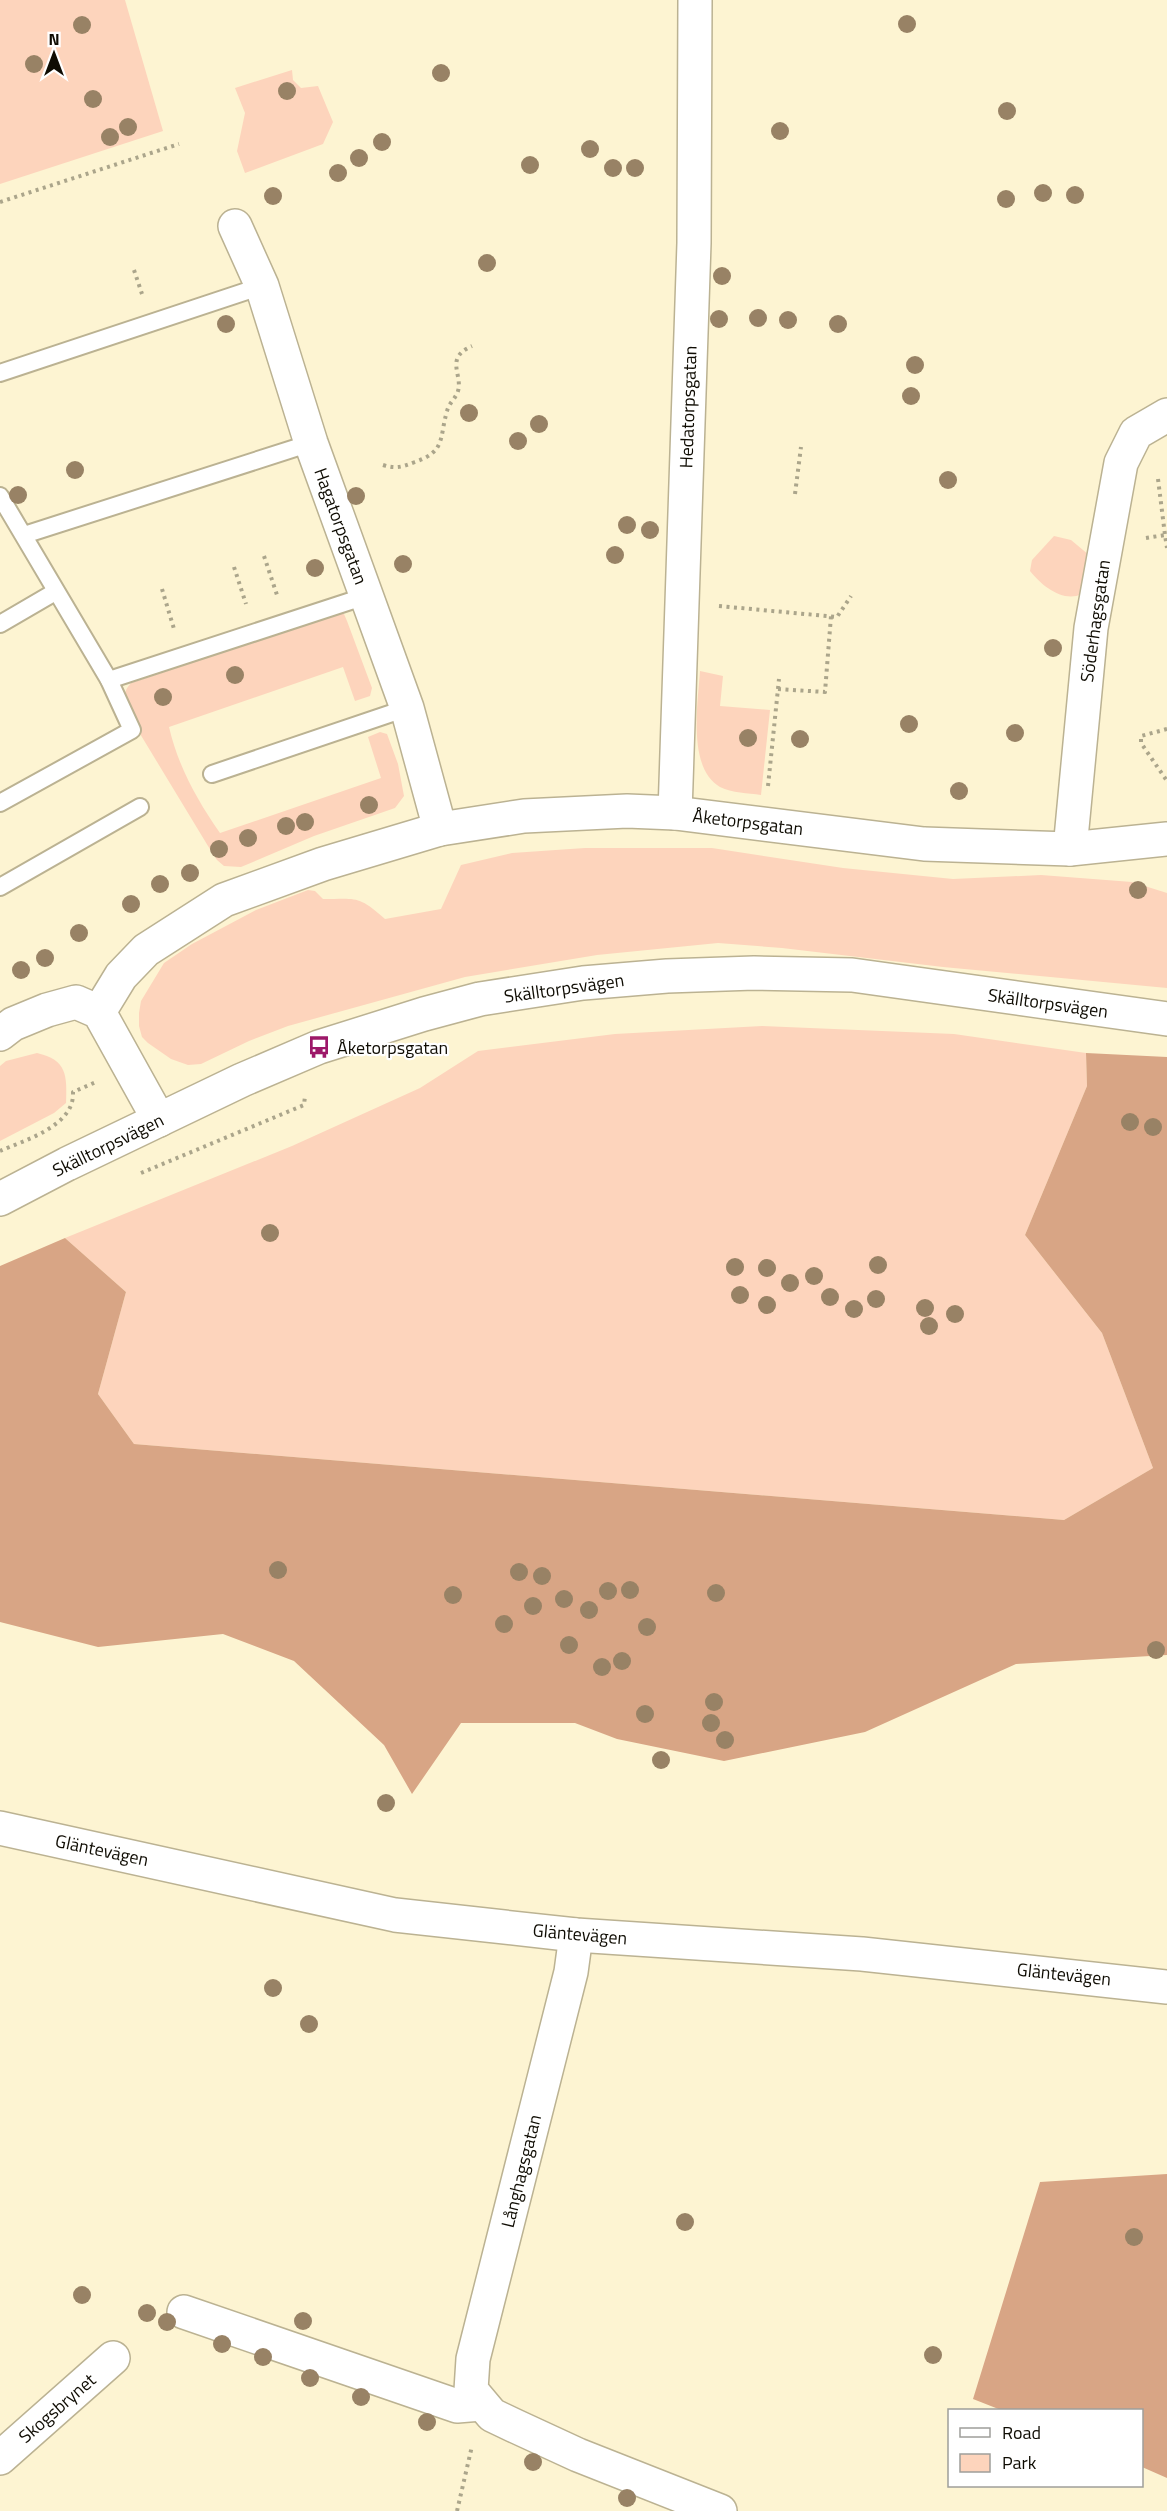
<svg xmlns="http://www.w3.org/2000/svg" width="1167" height="2511" viewBox="0 0 1167 2511" font-family="'Titillium Web',sans-serif">
  <style>
    .green { fill: #fdd4bc }
    .forest { fill: #d8a585 }
    .lines { fill: none; stroke-linecap: round; stroke-linejoin: round }
    .lane-casing { stroke: #bbb292; stroke-width: 20 }
    .street-casing { stroke: #bbb292; stroke-width: 36 }
    .secondary-casing { stroke: #bbb292; stroke-width: 36 }
    .path { stroke: #aba58b; stroke-width: 4; stroke-dasharray: 3 4.5; stroke-linecap: butt }
    .lane { stroke: #fff; stroke-width: 16 }
    .street { stroke: #fff; stroke-width: 33 }
    .secondary { stroke: #fff; stroke-width: 33 }
    .tree { fill: #988265 }
    .labels { text-anchor: middle; dominant-baseline: central; stroke-width: 4.5; stroke-linejoin: round; paint-order: stroke }
    .street-label { font-size: 18px; fill: #0f0c03; stroke: #fff }
    .poi-label { font-size: 18px; fill: #0f0c03; stroke: #fff; text-anchor: start }
  </style>
  <rect width="100%" height="100%" fill="#fdf4d2"/>
  <g class="green">
    <path d="M 0,0 L 125,0 L 163,131 L 0,184 Z"/>
    <path d="M 292,70 L 293,80 L 301,88 L 318,86 L 333,122 L 323,144 L 245,173 L 237,151 L 245,113 L 235,88 Z"/>
    <path d="M 1054,536 L 1071,540 L 1089,555 L 1082,594 C 1063,603 1042,586 1030,571 L 1032,560 Z"/>
    <path d="M 341,613 L 344,614 L 347,621 L 372,688 L 370,696 L 355,701 L 343,667 L 169,727 C 178,766 197,800 220,833 L 381,778 L 368,737 L 380,732 L 387,734 L 398,764 L 404,796 L 395,808 L 314,836 L 241,867 L 224,866 L 217,860 L 208,846 L 128,714 C 125,700 121,694 131,683 Z"/>
    <path d="M 700,671 L 723,676 L 720,706 L 770,710 L 761,795 C 748,793 732,793 720,787 C 687,768 698,703 700,671 Z"/>
    <path d="M 585,848 L 712,848 L 843,868 L 953,879 L 1041,875 L 1132,882 L 1167,893 L 1167,988 L 943,967 L 782,948 L 718,943 L 597,955 L 465,977 L 288,1026 L 249,1041 L 201,1064 L 188,1065 L 171,1059 L 148,1043 L 142,1037 L 139,1026 L 139,1013 L 141,1001 L 164,963 L 192,944 L 256,910 L 308,890 L 315,891 L 323,899 C 357,899 358,895 385,919 L 441,909 L 461,865 L 512,853 Z"/>
    <path d="M 762,1026 L 954,1034 L 1086,1053 L 1087,1086 L 1025,1235 L 1102,1333 L 1153,1468 L 1064,1520 L 134,1444 L 98,1394 L 126,1292 L 65,1238 L 292,1146 L 420,1088 L 478,1051 L 615,1034 Z"/>
    <path d="M 37,1053 C 67,1060 67,1075 66,1103 L 54,1113 L 0,1141 L 0,1066 L 6,1061 Z"/>
  </g>
  <g class="forest">
    <path d="M 1086,1053 L 1167,1057 L 1167,1655 L 1016,1664 L 865,1732 L 724,1761 L 617,1739 L 575,1723 L 461,1723 L 412,1794 L 384,1745 L 294,1661 L 223,1634 L 98,1647 L 0,1622 L 0,1266 L 65,1238 L 126,1292 L 98,1394 L 134,1444 L 1064,1520 L 1153,1468 L 1102,1333 L 1025,1235 L 1087,1086 Z"/>
    <path d="M 1167,2174 L 1167,2478 L 1142,2467 L 1142,2410 L 1001,2410 L 973,2399 L 1040,2182 Z"/>
  </g>
  <g class="lines">
    <g class="lane-casing">
      <g id="lane">
        <path d="M 0,373 L 262,286"/>
        <path d="M 0,496 L 109,680 L 132,730 L 0,803"/>
        <path d="M 24,535 L 311,443"/>
        <path d="M 0,624 L 55,592"/>
        <path d="M 109,680 L 366,596"/>
        <path d="M 212,774 L 407,708"/>
        <path d="M 0,887 L 140,807"/>
      </g>
    </g>
    <g class="street-casing">
      <g id="street">
        <path d="M 235,226 L 262,286 L 311,443 L 407,708 L 440,829"/>
        <path d="M 675,813 L 694,243 L 695,0"/>
        <path d="M 1070,849 L 1091,628 L 1121,463 L 1136,433 L 1167,415"/>
        <path d="M 99,1012 L 121,976 L 146,950 L 224,900 L 323,864 L 440,829 L 524,816 L 627,811 L 675,813 L 924,844 L 1070,849 L 1167,839"/>
        <path d="M 0,1034 L 13,1024 L 47,1010 L 76,1002 L 99,1012 L 159,1120"/>
        <path d="M 0,1828 L 395,1915 L 576,1935 L 862,1954 L 1167,1987"/>
        <path d="M 576,1935 L 571,1972 L 473,2359 L 471,2390 L 492,2415 L 515,2426 L 578,2455 L 720,2511"/>
        <path d="M 184,2312 L 457,2406 L 481,2404"/>
        <path d="M 0,2458 L 113,2358"/>
      </g>
    </g>
    <g class="secondary-casing">
      <path id="secondary" d="M 0,1199 L 67,1164 L 242,1080 L 319,1047 L 424,1014 L 480,999 L 583,983 L 667,976 L 754,973 L 852,975 L 1167,1019"/>
    </g>
    <g class="path">
      <path d="M 0,202 L 179,144"/>
      <path d="M 134,270 L 142,294"/>
      <path d="M 383,465 C 396,469 402,467 415,462 C 446,451 439,439 447,411 C 449,403 456,398 458,391 C 463,375 444,358 472,346"/>
      <path d="M 1158,479 L 1165,535"/>
      <path d="M 795,494 L 801,447"/>
      <path d="M 1146,538 L 1165,535 L 1167,548"/>
      <path d="M 264,556 L 277,595"/>
      <path d="M 234,567 L 246,604"/>
      <path d="M 162,589 L 174,629"/>
      <path d="M 719,606 L 837,617 L 851,596"/>
      <path d="M 778,689 L 825,692 L 831,616"/>
      <path d="M 1167,729 L 1141,736 L 1141,743 L 1167,781"/>
      <path d="M 768,786 L 779,679"/>
      <path d="M 0,1151 C 25,1140 75,1126 73,1092 L 96,1082"/>
      <path d="M 141,1173 L 304,1105 L 305,1096"/>
      <path d="M 457,2511 L 472,2446"/>
    </g>
    <use href="#lane" class="lane"/>
    <use href="#street" class="street"/>
    <use href="#secondary" class="secondary"/>
  </g>
  <g class="tree">
    <circle cx="907" cy="24" r="9"/>
    <circle cx="82" cy="25" r="9"/>
    <circle cx="34" cy="64" r="9"/>
    <circle cx="441" cy="73" r="9"/>
    <circle cx="287" cy="91" r="9"/>
    <circle cx="93" cy="99" r="9"/>
    <circle cx="1007" cy="111" r="9"/>
    <circle cx="128" cy="127" r="9"/>
    <circle cx="780" cy="131" r="9"/>
    <circle cx="110" cy="137" r="9"/>
    <circle cx="382" cy="142" r="9"/>
    <circle cx="590" cy="149" r="9"/>
    <circle cx="359" cy="158" r="9"/>
    <circle cx="530" cy="165" r="9"/>
    <circle cx="613" cy="168" r="9"/>
    <circle cx="635" cy="168" r="9"/>
    <circle cx="338" cy="173" r="9"/>
    <circle cx="1043" cy="193" r="9"/>
    <circle cx="1075" cy="195" r="9"/>
    <circle cx="273" cy="196" r="9"/>
    <circle cx="1006" cy="199" r="9"/>
    <circle cx="487" cy="263" r="9"/>
    <circle cx="722" cy="276" r="9"/>
    <circle cx="758" cy="318" r="9"/>
    <circle cx="719" cy="319" r="9"/>
    <circle cx="788" cy="320" r="9"/>
    <circle cx="226" cy="324" r="9"/>
    <circle cx="838" cy="324" r="9"/>
    <circle cx="915" cy="365" r="9"/>
    <circle cx="911" cy="396" r="9"/>
    <circle cx="469" cy="413" r="9"/>
    <circle cx="539" cy="424" r="9"/>
    <circle cx="518" cy="441" r="9"/>
    <circle cx="75" cy="470" r="9"/>
    <circle cx="948" cy="480" r="9"/>
    <circle cx="18" cy="495" r="9"/>
    <circle cx="356" cy="496" r="9"/>
    <circle cx="627" cy="525" r="9"/>
    <circle cx="650" cy="530" r="9"/>
    <circle cx="615" cy="555" r="9"/>
    <circle cx="403" cy="564" r="9"/>
    <circle cx="315" cy="568" r="9"/>
    <circle cx="1053" cy="648" r="9"/>
    <circle cx="235" cy="675" r="9"/>
    <circle cx="163" cy="697" r="9"/>
    <circle cx="909" cy="724" r="9"/>
    <circle cx="1015" cy="733" r="9"/>
    <circle cx="748" cy="738" r="9"/>
    <circle cx="800" cy="739" r="9"/>
    <circle cx="959" cy="791" r="9"/>
    <circle cx="369" cy="805" r="9"/>
    <circle cx="305" cy="822" r="9"/>
    <circle cx="286" cy="826" r="9"/>
    <circle cx="248" cy="838" r="9"/>
    <circle cx="219" cy="849" r="9"/>
    <circle cx="190" cy="873" r="9"/>
    <circle cx="160" cy="884" r="9"/>
    <circle cx="1138" cy="890" r="9"/>
    <circle cx="131" cy="904" r="9"/>
    <circle cx="79" cy="933" r="9"/>
    <circle cx="45" cy="958" r="9"/>
    <circle cx="21" cy="970" r="9"/>
    <circle cx="1130" cy="1122" r="9"/>
    <circle cx="1153" cy="1127" r="9"/>
    <circle cx="270" cy="1233" r="9"/>
    <circle cx="878" cy="1265" r="9"/>
    <circle cx="735" cy="1267" r="9"/>
    <circle cx="767" cy="1268" r="9"/>
    <circle cx="814" cy="1276" r="9"/>
    <circle cx="790" cy="1283" r="9"/>
    <circle cx="740" cy="1295" r="9"/>
    <circle cx="830" cy="1297" r="9"/>
    <circle cx="876" cy="1299" r="9"/>
    <circle cx="767" cy="1305" r="9"/>
    <circle cx="925" cy="1308" r="9"/>
    <circle cx="854" cy="1309" r="9"/>
    <circle cx="955" cy="1314" r="9"/>
    <circle cx="929" cy="1326" r="9"/>
    <circle cx="278" cy="1570" r="9"/>
    <circle cx="519" cy="1572" r="9"/>
    <circle cx="542" cy="1576" r="9"/>
    <circle cx="630" cy="1590" r="9"/>
    <circle cx="608" cy="1591" r="9"/>
    <circle cx="716" cy="1593" r="9"/>
    <circle cx="453" cy="1595" r="9"/>
    <circle cx="564" cy="1599" r="9"/>
    <circle cx="533" cy="1606" r="9"/>
    <circle cx="589" cy="1610" r="9"/>
    <circle cx="504" cy="1624" r="9"/>
    <circle cx="647" cy="1627" r="9"/>
    <circle cx="569" cy="1645" r="9"/>
    <circle cx="1156" cy="1650" r="9"/>
    <circle cx="622" cy="1661" r="9"/>
    <circle cx="602" cy="1667" r="9"/>
    <circle cx="714" cy="1702" r="9"/>
    <circle cx="645" cy="1714" r="9"/>
    <circle cx="711" cy="1723" r="9"/>
    <circle cx="725" cy="1740" r="9"/>
    <circle cx="661" cy="1760" r="9"/>
    <circle cx="386" cy="1803" r="9"/>
    <circle cx="273" cy="1988" r="9"/>
    <circle cx="309" cy="2024" r="9"/>
    <circle cx="685" cy="2222" r="9"/>
    <circle cx="1134" cy="2237" r="9"/>
    <circle cx="82" cy="2295" r="9"/>
    <circle cx="147" cy="2313" r="9"/>
    <circle cx="303" cy="2321" r="9"/>
    <circle cx="167" cy="2322" r="9"/>
    <circle cx="222" cy="2344" r="9"/>
    <circle cx="933" cy="2355" r="9"/>
    <circle cx="263" cy="2357" r="9"/>
    <circle cx="310" cy="2378" r="9"/>
    <circle cx="361" cy="2397" r="9"/>
    <circle cx="427" cy="2422" r="9"/>
    <circle cx="533" cy="2462" r="9"/>
    <circle cx="627" cy="2498" r="9"/>
  </g>
  <defs>
    <g id="bus-bare" transform="scale(1.8)"><path d="M-5-6H5V4H4V6H2V4H-2V6H-4V4H-5ZM-3.5-4V0h7V-4ZM-3.5 1.2v1.5H-2V1.2ZM2 1.2v1.5H3.5V1.2Z" fill="#9d1869" stroke="#fff" stroke-width="2.5" paint-order="stroke"/></g>
  </defs>
  <g fill-rule="evenodd">
    <use href="#bus-bare" x="319" y="1047"/>
  </g>
  <g class="labels">
    <g class="street-label">
      <text transform="translate(688 407) rotate(-88)">Hedatorpsgatan</text>
      <text transform="translate(341 526) rotate(70)">Hagatorpsgatan</text>
      <text transform="translate(1095 621) rotate(-82)">Söderhagsgatan</text>
      <text transform="translate(748 822) rotate(7)">Åketorpsgatan</text>
      <text transform="translate(564 988) rotate(-8)">Skälltorpsvägen</text>
      <text transform="translate(1048 1003) rotate(8)">Skälltorpsvägen</text>
      <text transform="translate(108 1145) rotate(-26)">Skälltorpsvägen</text>
      <text transform="translate(102 1850) rotate(12)">Gläntevägen</text>
      <text transform="translate(580 1934) rotate(5)">Gläntevägen</text>
      <text transform="translate(1064 1974) rotate(6)">Gläntevägen</text>
      <text transform="translate(521 2171) rotate(-76)">Långhagsgatan</text>
      <text transform="translate(57 2408) rotate(-41)">Skogsbrynet</text>
    </g>
    <g class="poi-label">
      <text x="337" y="1047">Åketorpsgatan</text>
    </g>
  </g>
  <rect x="948" y="2409" width="195" height="78" fill="#ffffff" stroke="#9f9e9a" stroke-width="1.5"/>
  <rect x="960" y="2428" width="30" height="9" fill="#ffffff" stroke="#9f9e9a" stroke-width="1.5"/>
  <text x="1002" y="2439" font-size="18" fill="#0f0c03">Road</text>
  <rect x="960" y="2454" width="30" height="18" fill="#fdd4bc" stroke="#9f9e9a" stroke-width="1.5"/>
  <text x="1002" y="2469" font-size="18" fill="#0f0c03">Park</text>
  <g transform="translate(54 54)" stroke="#ffffff" stroke-width="4.5" paint-order="stroke">
  <path d="M0-4.5L10 22L0 15L-10 22Z" fill="#0f0c03"/>
  <text y="-9" font-size="16" font-weight="bold" text-anchor="middle" fill="#0f0c03">N</text>
  </g>
</svg>
